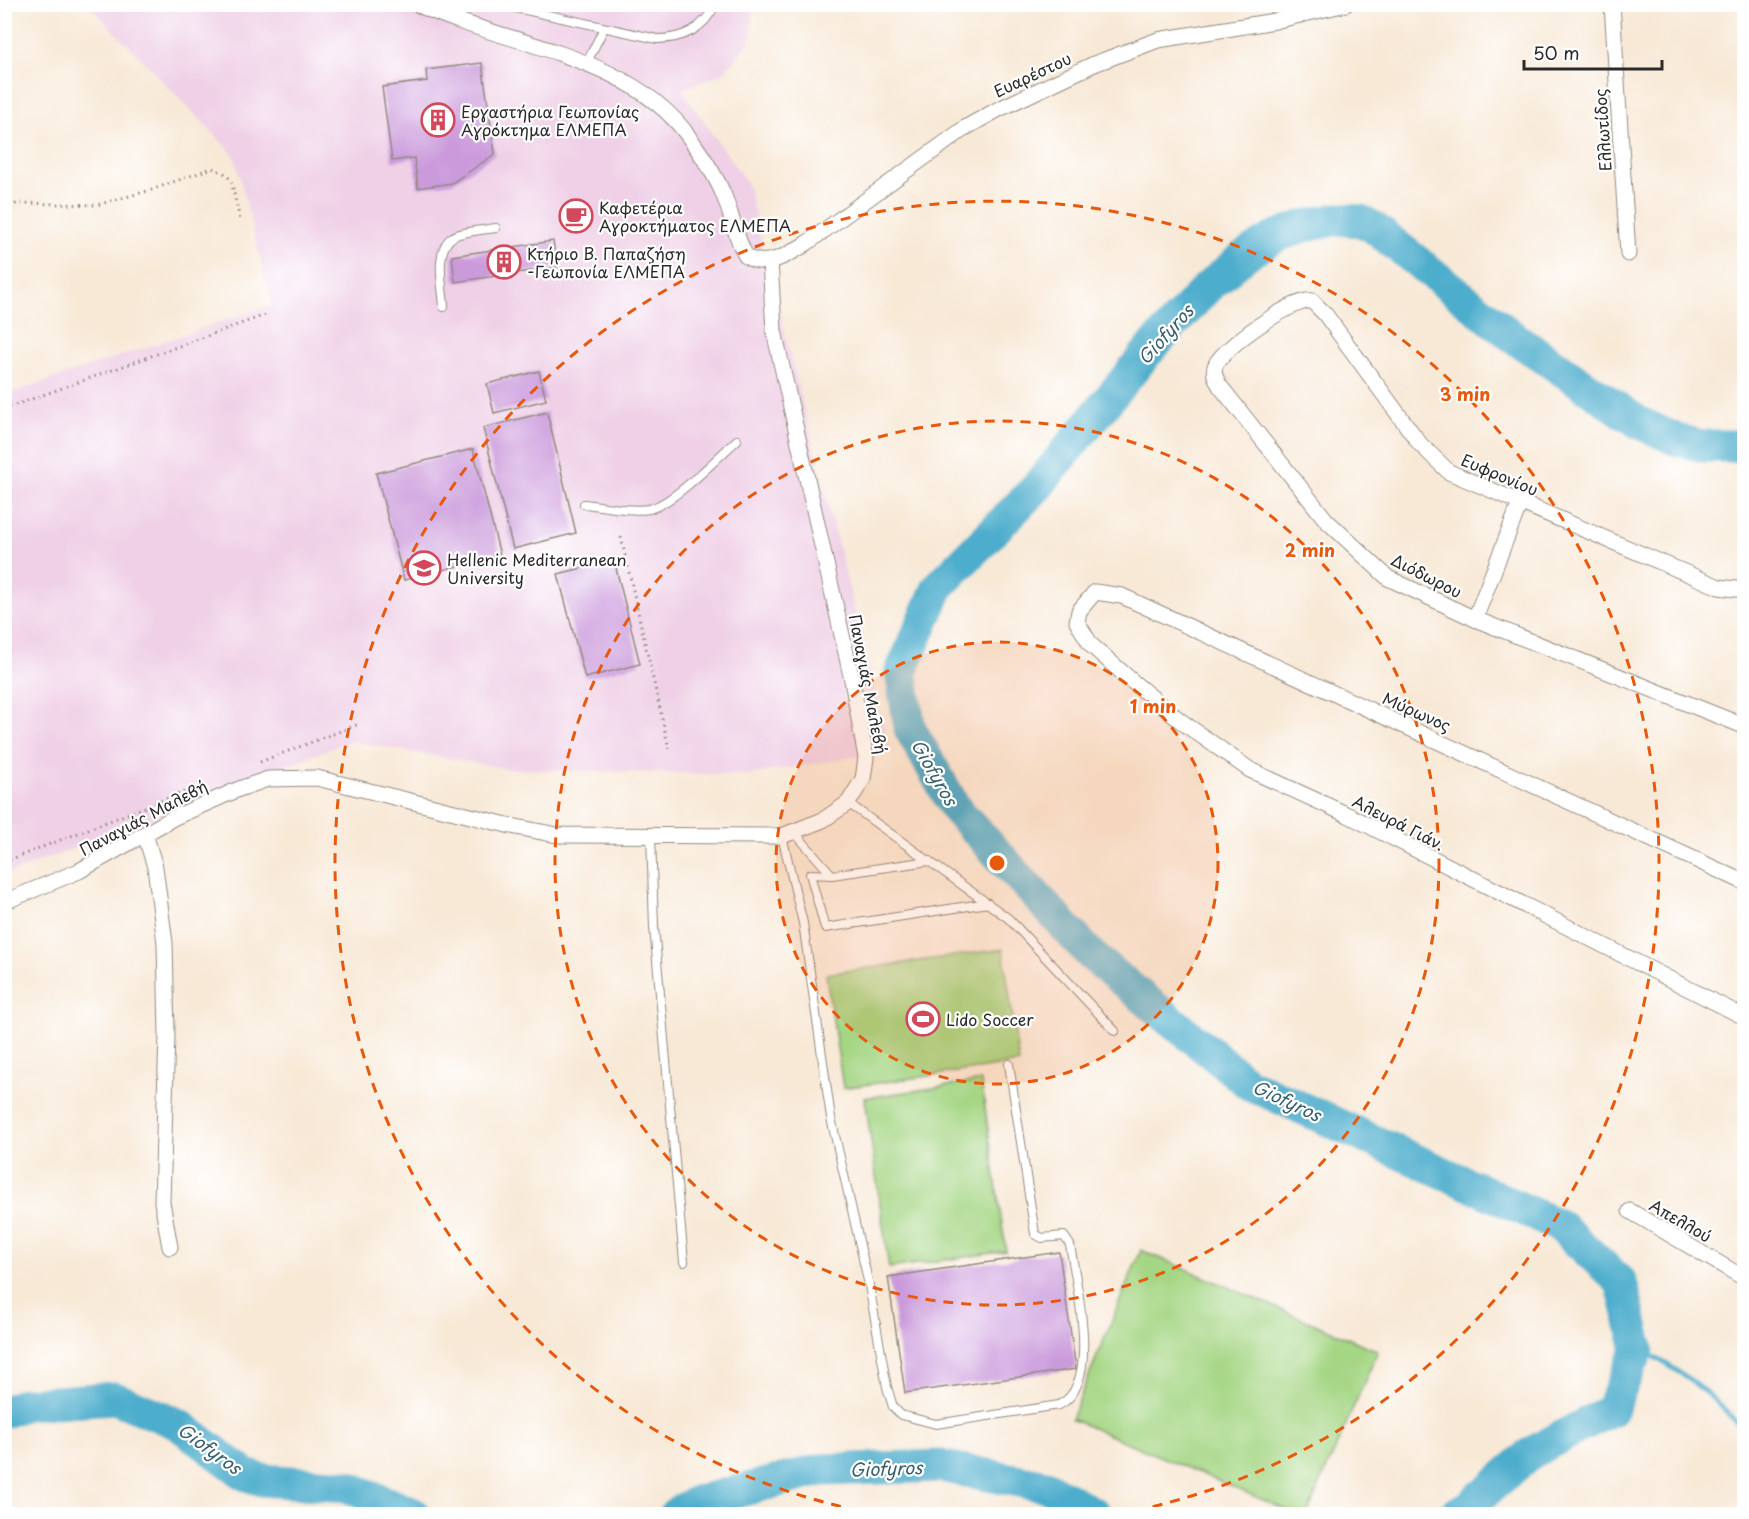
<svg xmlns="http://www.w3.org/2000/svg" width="1749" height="1519" viewBox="0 0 1749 1519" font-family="'Playpen Sans',sans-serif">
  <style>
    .built { fill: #efd0e6 }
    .green { fill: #a5d684; stroke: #688058; stroke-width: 1.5 }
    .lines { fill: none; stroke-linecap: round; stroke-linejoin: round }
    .stream { stroke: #4dadcc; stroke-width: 5 }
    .river { stroke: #4dadcc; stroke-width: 33 }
    .building { fill: #ca9adb }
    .service-casing { stroke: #928a81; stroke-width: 10 }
    .minor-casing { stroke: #928a81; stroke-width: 17 }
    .path { stroke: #928a81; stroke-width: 3; stroke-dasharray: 1.5 4.5; stroke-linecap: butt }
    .service { stroke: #fff; stroke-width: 8 }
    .minor { stroke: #fff; stroke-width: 15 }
    .ring { fill: none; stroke: #e8590c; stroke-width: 3; stroke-dasharray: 10 8 }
    .labels { text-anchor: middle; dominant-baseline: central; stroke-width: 4.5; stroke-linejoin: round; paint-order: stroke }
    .street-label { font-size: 16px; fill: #2b2b2b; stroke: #fff }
    .poi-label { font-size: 16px; fill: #2b2b2b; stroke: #fff; text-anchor: start }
    .water-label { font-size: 18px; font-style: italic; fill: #395f6b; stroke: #fff }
    .centre { fill: #e8590c; stroke: #fff; stroke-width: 3 }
    .ring-label { font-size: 18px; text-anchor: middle; font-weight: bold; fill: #e8590c; stroke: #fff; stroke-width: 4.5; stroke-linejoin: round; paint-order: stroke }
  </style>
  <rect width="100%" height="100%" fill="#fff"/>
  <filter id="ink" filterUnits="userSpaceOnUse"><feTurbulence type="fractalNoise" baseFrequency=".0167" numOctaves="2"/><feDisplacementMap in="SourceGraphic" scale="12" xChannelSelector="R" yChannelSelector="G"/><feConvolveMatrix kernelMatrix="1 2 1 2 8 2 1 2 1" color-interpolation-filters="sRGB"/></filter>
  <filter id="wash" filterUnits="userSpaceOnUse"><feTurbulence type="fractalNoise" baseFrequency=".008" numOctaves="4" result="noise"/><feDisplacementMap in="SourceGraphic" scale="24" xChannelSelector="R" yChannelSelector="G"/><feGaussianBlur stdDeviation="1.35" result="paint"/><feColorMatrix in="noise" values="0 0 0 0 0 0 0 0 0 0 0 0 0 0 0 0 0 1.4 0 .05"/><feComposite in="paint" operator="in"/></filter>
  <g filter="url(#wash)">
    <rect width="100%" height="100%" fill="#f8e9d7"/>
    <path class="built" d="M 89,5 L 753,5 L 751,40 L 724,72 L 682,90 L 747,183 L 890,751 L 748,775 L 508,769 L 350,741 L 5,875 L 5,395 L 272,305 L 234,155 Z"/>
    <g class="green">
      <path d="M 1003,949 L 1019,1063 L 843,1088 L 826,974 Z"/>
      <path d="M 981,1081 L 1006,1251 L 889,1268 L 865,1098 Z"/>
      <path d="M 1141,1250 L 1378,1351 L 1307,1514 L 1296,1514 L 1071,1419 Z"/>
    </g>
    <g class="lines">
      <path class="stream" d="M 1638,1349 C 1681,1369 1714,1395 1744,1431"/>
      <g class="river">
        <path d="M 4,1412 L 25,1404 L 115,1398 L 178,1424 L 246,1475 L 262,1480 L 346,1486 L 414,1514"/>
        <path d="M 675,1514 L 696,1502 L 821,1470 L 940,1466 L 1046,1486 L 1095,1514"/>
        <path d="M 1455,1514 L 1468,1507 L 1531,1453 L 1611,1410 L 1638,1349 L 1621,1282 L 1560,1226 L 1249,1084 L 1092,956 L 956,809 L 910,729 L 901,672 L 938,587 L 1036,488 L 1145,355 L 1206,289 L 1244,256 L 1277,236 L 1304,226 L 1338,219 L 1361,221 L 1373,227 L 1512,336 L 1638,422 L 1677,440 L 1703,446 L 1744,446"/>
      </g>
    </g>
    <g id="blocks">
      <g class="building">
        <path d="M 482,63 L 495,154 L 452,183 L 418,188 L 414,158 L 392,161 L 382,87 L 427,81 L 426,70 Z"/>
        <path d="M 553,241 L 557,267 L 455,282 L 452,256 Z"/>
        <path d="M 539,371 L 546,400 L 494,413 L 487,384 Z"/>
        <path d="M 547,412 L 576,533 L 513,549 L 483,428 Z"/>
        <path d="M 473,449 L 500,555 L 404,580 L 376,473 Z"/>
        <path d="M 614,560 L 640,664 L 585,678 L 558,574 Z"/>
        <path d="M 1059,1252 L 1076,1369 L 905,1393 L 888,1277 Z"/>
      </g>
    </g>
  </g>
  <g filter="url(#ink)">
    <use href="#blocks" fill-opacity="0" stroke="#928a81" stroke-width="1.5"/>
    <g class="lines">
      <g class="service-casing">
        <g id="service">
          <path d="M 498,4 L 657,39 C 682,39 705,29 715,4"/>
          <path d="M 586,64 L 604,28"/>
          <path d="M 444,307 C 443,287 433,248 454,236 C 465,231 483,230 496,228"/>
          <path d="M 584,504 C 604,506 629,512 649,509 C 673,504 717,458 737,440"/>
          <path d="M 848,803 L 1008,918 L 1115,1031"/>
          <path d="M 794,832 L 832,875 L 929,861"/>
          <path d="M 651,835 L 654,927 L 684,1262"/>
          <path d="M 782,836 L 803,923 L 831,1118 L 869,1285 L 887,1387 L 893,1407 L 901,1415 L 936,1424 L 1059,1405 C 1102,1385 1076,1283 1070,1245 L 1064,1236 L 1042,1238 L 1035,1234 L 1009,1064"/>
          <path d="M 832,875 L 810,874 L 825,928 L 988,903"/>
        </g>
      </g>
      <g class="minor-casing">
        <g id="minor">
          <path d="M 417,4 C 505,46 629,53 689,137 C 702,155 716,175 724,196 C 732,215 735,237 746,256 C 765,270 790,254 807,243 L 965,128 L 997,110 L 1094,64 L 1158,40 L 1275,21 L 1346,4"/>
          <path d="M 1612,4 L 1628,254"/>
          <path d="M 1744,590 L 1719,587 L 1449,472 L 1420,444 L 1325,314 L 1312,301 C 1293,298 1224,347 1216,364 C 1212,372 1216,379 1220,386 L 1326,520 L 1388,578 L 1475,619 L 1744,726"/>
          <path d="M 1475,619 L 1520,503"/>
          <path d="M 145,834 L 155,867 L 165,943 L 167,1034 L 162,1202 L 170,1247"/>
          <path d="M 1744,882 L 1122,596 L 1095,592 L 1079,611 L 1077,622 L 1091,645 L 1133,682 L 1182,722 L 1250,770 L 1348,815 L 1744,1017"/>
          <path d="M 4,902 L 79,871 L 173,818 L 239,789 L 268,779 L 317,778 L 511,826 L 557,835 L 782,836 L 823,820 L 848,803 L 863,779 L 866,758 L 852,680 L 774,331 L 770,261"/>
          <path d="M 1630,1211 L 1744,1278"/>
        </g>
      </g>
      <g class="path">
        <path d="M 4,209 L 18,203 L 97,205 L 151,190 L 212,168 L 224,173 L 231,180 L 240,220"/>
        <path d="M 4,409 L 268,314"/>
        <path d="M 621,537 L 669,749"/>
        <path d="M 260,762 L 359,724"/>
        <path d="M 4,862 L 204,784"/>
      </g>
      <use href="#service" class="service"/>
      <use href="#minor" class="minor"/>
    </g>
  </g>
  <circle cx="997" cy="863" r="221" fill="#e8590c" fill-opacity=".12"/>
  <g class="ring">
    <circle cx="997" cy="863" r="221"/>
    <circle cx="997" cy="863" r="442"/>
    <path d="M876 1514A662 662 0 1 1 1118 1514"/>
  </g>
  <defs>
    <g id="building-ring" transform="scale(1.725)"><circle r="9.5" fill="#fff" stroke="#d1495b" stroke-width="1.5"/><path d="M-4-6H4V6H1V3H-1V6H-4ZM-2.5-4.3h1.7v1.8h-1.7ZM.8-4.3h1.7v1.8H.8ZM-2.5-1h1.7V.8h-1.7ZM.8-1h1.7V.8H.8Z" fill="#d1495b"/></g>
    <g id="cafe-ring" transform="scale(1.725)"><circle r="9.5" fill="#fff" stroke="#d1495b" stroke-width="1.5"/><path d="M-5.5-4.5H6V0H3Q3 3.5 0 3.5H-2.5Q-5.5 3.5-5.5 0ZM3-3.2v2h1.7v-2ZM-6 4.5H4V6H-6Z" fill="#d1495b"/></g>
    <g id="university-ring" transform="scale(1.725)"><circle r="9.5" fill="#fff" stroke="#d1495b" stroke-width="1.5"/><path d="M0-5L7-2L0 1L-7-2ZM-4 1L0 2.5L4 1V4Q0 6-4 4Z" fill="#d1495b"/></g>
    <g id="stadium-ring" transform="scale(1.725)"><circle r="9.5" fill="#fff" stroke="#d1495b" stroke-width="1.5"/><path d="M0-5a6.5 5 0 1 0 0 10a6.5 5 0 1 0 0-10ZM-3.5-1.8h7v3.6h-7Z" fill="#d1495b"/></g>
  </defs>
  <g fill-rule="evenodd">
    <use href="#building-ring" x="438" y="120"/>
    <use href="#cafe-ring" x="576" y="216"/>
    <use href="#building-ring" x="504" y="262"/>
    <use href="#university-ring" x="424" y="568"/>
    <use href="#stadium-ring" x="923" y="1019"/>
  </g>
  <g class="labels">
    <g class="street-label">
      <text transform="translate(1032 74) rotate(-25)">Ευαρέστου</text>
      <text transform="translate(1602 130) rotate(-94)">Ελλωτίδος</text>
      <text transform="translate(1500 474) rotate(23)">Ευφρονίου</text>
      <text transform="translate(1427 575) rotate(27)">Διόδωρου</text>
      <text transform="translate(869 684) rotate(79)">Παναγιάς Μαλεβή</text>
      <text transform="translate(1417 711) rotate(24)">Μύρωνος</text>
      <text transform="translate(143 817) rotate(-28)">Παναγιάς Μαλεβή</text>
      <text transform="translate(1399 822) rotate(27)">Αλευρά Γιάν.</text>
      <text transform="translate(1681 1220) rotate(30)">Απελλού</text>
    </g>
    <g class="poi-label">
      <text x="461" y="111">Εργαστήρια Γεωπονίας<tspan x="461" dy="18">Αγρόκτημα ΕΛΜΕΠΑ</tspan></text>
      <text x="599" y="207">Καφετέρια<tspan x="599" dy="18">Αγροκτήματος ΕΛΜΕΠΑ</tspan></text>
      <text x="527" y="253">Κτήριο Β. Παπαζήση<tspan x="527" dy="18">-Γεωπονία ΕΛΜΕΠΑ</tspan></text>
      <text x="447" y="559">Hellenic Mediterranean<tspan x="447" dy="18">University</tspan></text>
      <text x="946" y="1019">Lido Soccer</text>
    </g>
    <g class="water-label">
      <text transform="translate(1165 334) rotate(-48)">Giofyros</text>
      <text transform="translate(935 772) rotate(60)">Giofyros</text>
      <text transform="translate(1287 1100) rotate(25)">Giofyros</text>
      <text transform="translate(210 1448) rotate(36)">Giofyros</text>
      <text transform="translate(886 1468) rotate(-2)">Giofyros</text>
    </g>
  </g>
  <circle cx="997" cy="863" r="9" class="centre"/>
  <g class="ring-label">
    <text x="1465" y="401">3 min</text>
    <text x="1310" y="557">2 min</text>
    <text x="1153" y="713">1 min</text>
  </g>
  <rect width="1749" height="1519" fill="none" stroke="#fff" stroke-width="24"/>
  <path d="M1524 60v9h138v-9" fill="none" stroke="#2b2b2b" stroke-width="3"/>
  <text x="1533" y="60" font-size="18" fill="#2b2b2b" stroke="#ffffff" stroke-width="4.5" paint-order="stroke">50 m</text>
</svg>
